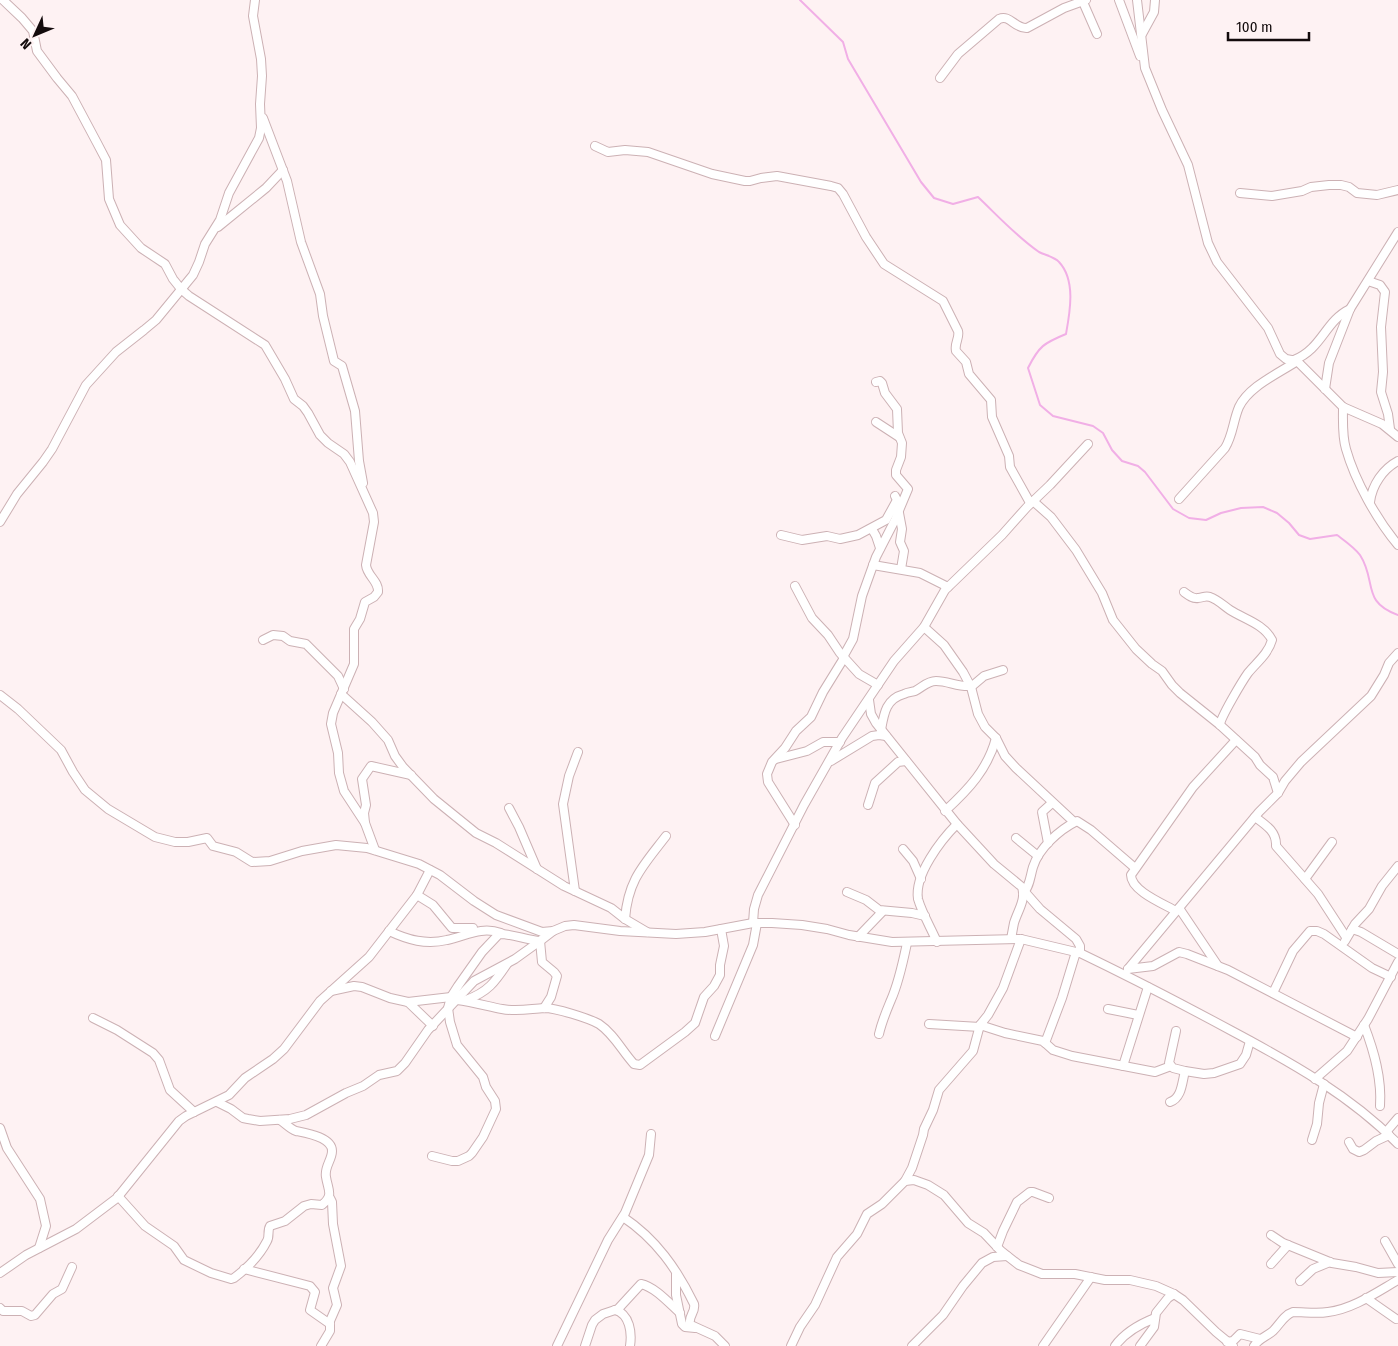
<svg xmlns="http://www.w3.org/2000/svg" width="1398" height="1346" viewBox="0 0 1398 1346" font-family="'Fira Sans Condensed',sans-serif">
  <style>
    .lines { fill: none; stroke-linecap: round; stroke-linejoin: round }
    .stream { stroke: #f1afe6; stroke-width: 2 }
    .minor-casing { stroke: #ccb1b4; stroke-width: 10 }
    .minor { stroke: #fff; stroke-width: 8 }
  </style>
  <rect width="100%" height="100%" fill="#fef2f3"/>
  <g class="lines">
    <path class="stream" d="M 800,0 L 843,42 L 848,59 L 921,182 L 934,198 L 953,204 L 978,197 C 998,216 1016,236 1039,252 C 1045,255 1055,257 1059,262 C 1076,280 1070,312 1066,334 C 1044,343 1039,346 1028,368 L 1040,405 L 1053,416 L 1093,426 L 1103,433 L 1112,450 L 1122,461 L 1138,466 L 1145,472 L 1173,509 L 1189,518 L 1206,520 L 1221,513 L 1241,508 L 1263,507 L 1277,513 L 1289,523 L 1299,535 L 1310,539 L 1337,535 C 1345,541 1354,547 1360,555 C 1377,581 1361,602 1398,615"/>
    <g class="minor-casing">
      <g id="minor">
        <path d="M 3,0 L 22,18 L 33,31 L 37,51 L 57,78 L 72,96 L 96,141 L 106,160 L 109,199 L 120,225 L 141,248 L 165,264 L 173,279 L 181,289"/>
        <path d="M 1119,0 L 1140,56"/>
        <path d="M 1137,0 L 1145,68 L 1162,110 L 1188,165 L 1208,243 L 1217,262 L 1268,328 L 1280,354 L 1286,359 L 1297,361 L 1343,407 L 1382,424 L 1398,437"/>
        <path d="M 1083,2 L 1097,34"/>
        <path d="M 1142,34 L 1154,12 L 1155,0"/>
        <path d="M 940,78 L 958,54 L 999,19 C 1010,14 1015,29 1027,28 L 1064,8 L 1086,0"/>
        <path d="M 263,118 L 287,181 L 301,242 L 320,294 L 323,316 L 334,361 L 342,366 L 355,411 L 359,461 L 363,483"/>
        <path d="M 595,146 L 608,152 L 625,150 L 648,152 L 712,174 L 745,181 L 750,181 L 761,178 L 777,176 L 831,186 L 838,188 L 843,194 L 866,237 L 884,264 L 943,301 L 958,331 C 960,338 954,343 956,351 L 966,362 L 969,374 L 991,400 L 992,417 L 1009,456 L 1010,467 L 1029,501"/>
        <path d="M 1240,193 L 1272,196 L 1302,191 L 1311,187 L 1329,185 L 1341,185 L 1349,187 L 1357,193 L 1377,195 L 1398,190"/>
        <path d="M 218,227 L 266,188 L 283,170"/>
        <path d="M 1368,281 L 1380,285 L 1385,292 L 1381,327 L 1383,372 L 1381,392 L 1388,414 L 1390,429"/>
        <path d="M 181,289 L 189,296 L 265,345 L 285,379 L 294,399 L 303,406 L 308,413 L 320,435 L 328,443 L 344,454 L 350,462 L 373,513 L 374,522 L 366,565 C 367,576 379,581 378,592 L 374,597 L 365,602 L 360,619 L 354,629 L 354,664 L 333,713 L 331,724 L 338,753 L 339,773 L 344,791 L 365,823"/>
        <path d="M 1294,360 C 1322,349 1325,321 1350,309"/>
        <path d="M 1325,389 L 1329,363 L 1350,309 L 1398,232"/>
        <path d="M 1343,407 C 1343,421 1342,436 1346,449 C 1355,481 1377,520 1398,545"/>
        <path d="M 876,422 L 899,437"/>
        <path d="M 1179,499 L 1225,448 C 1233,435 1233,421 1239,407 C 1249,386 1278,374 1297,361"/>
        <path d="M 1033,501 L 1051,517 L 1076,550 L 1102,593 L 1113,620 L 1136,649 L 1152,664 L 1162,671 L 1172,685 L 1180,693 L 1220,725 L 1255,757 L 1260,765 L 1273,777 L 1278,793"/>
        <path d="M 1370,502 C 1372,485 1383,469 1398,461"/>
        <path d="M 899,513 L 902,529 L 900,542 L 904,551 L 901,569"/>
        <path d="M 0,522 L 17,494 L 43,462 L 52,449 L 86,385 L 116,352 L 144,330 L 156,320 L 193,275 L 199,262 L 205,244 L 220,220 L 229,193 L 259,138 L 261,128 L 260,104 L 262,76 L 261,59 L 253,16 L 255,0"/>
        <path d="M 872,529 L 876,536 L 880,548"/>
        <path d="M 781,535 L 802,540 L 827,536 L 840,539 L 858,535 L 886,520 L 897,500 L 895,496"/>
        <path d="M 873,565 L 920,573 L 948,587"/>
        <path d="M 795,586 L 812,618 L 828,635 L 840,653 L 859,674 L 878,685"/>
        <path d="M 1184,592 C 1188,595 1193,599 1198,598 C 1203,598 1205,595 1210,597 C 1217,599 1224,606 1230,610 C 1244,619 1264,624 1272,640 C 1268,654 1257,662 1248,673 C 1243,680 1220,718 1220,725"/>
        <path d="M 924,627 L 944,645 L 963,672 L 971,687 L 978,714 L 985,727 L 996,738 L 1005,756 L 1016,768 L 1074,822"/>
        <path d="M 263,640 L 273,635 L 283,636 L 290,641 L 306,644 L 338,676 L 344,689"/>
        <path d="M 843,657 L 853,639 L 862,596 L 876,557 L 895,520 L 908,489 L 896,475 L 896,470 L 901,457 L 902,443 L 898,433 L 897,409 L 885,393 L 882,383 L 880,381 L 876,382"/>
        <path d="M 971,687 L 984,676 L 1003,670"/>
        <path d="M 341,694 L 372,722 L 388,740 L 395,756 L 403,767 L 434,799 L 476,833 L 496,843 L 564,886 L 611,908 L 625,919 L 647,932"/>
        <path d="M 0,695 L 18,709 L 61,750 L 73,772 L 85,790 L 108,809 L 155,837 L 175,842 L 188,842 L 207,838 L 213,846 L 236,852 L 252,862 L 270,861 L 302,851 L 336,845 L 367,848 L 419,864 L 440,875 L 474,901 L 496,915 L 542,932 L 553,931 L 565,926 L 574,925 L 620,931 L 676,934 L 705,932 L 753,923 L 772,923 L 802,925 L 827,929 L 849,935 L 892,942 L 1021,939 L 1080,953 C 1132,978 1182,1004 1232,1031 C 1292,1063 1351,1096 1398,1144"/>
        <path d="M 869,700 L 871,714 L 876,723 L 957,824 L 994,864 L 1022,887 C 1026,900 1018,910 1014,923 C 1013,928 1012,934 1011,939"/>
        <path d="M 881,730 C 884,713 886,699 904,694 C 908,692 912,692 915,691 C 923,687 927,681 936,681 C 948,681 958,687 970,686"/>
        <path d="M 776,759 L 807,751 L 823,742 L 840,742"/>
        <path d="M 831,761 L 872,736 L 879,735 L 886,736"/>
        <path d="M 868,805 L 875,783 L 898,762 L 906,761"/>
        <path d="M 509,808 L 519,827 L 537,869"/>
        <path d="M 945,811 C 968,790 988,769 996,738"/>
        <path d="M 1255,817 C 1266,825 1277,832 1276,846 L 1318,894 L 1346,937"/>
        <path d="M 795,825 L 768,782 L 767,774 L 772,762 L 785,748 L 796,731 L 811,717 L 823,692 L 844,658"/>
        <path d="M 1016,838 L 1038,856"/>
        <path d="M 1048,843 L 1042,812 L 1052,803"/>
        <path d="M 903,849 L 913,861 L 921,879"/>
        <path d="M 375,850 L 365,823 L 364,813 L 366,805 L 362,779 L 371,766 L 411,775"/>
        <path d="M 1305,879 L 1332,842"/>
        <path d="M 575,891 L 563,804 L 569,776 L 578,752"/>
        <path d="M 847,892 L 866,900 L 879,910 L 912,913 L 925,916"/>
        <path d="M 1025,892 L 1040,909 L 1076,939 L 1080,946 L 1080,953"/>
        <path d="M 1023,894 C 1030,886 1030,877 1033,867 C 1039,848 1059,830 1077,821 L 1091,830 L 1135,868"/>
        <path d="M 417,895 L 433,905 L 452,928 L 473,928"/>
        <path d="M 1179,908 L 1218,966"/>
        <path d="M 1176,911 C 1164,904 1131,891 1131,875 L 1193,787 L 1236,740"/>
        <path d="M 625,919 C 628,880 643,866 666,836"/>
        <path d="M 753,923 L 754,909 L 758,895 L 804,805 L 842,738 L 894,661 L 924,627 L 945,590 L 1002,535 L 1027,507 L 1050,485 L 1088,444"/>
        <path d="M 1352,929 L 1361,932 L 1398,954"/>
        <path d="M 389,931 C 408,940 426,945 447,940 C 466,936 481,926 501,933"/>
        <path d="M 858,937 L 883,911"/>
        <path d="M 540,941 L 542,962 L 554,972 L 557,976 L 551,997 L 544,1008"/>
        <path d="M 1345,941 L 1355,924 L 1369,909 L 1382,886 L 1398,866"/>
        <path d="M 937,942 C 931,928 922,913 918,899 C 914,875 941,840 957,824"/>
        <path d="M 1128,969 L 1259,812 L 1278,793 L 1285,781 L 1301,762 L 1371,696 L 1384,675 L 1389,663 L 1398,653"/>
        <path d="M 1128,969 L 1153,966 L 1179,952 L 1187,954 L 1228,970 L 1357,1037"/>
        <path d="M 331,991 L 354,986 L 362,987 L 390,998 L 408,1002 L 433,1026"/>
        <path d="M 1273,993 L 1293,951 L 1310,931 L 1317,931 L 1324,934 L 1372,968 L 1391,977"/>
        <path d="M 457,1000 C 472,1002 487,1006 502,1009 C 517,1012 529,1009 544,1008 C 556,1008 588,1018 599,1024 C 614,1034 622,1051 634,1064 L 640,1065 L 685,1032 L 695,1023 L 704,997 L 714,986 L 720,975 L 720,965 L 724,946 L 721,929"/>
        <path d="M 466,1000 C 488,992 495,982 507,964"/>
        <path d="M 408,1002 L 451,997"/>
        <path d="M 1108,1009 L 1138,1015"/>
        <path d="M 93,1018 L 117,1030 L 153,1053 L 159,1060 L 170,1090 L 194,1112"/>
        <path d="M 929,1024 L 980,1027"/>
        <path d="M 980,1025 L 1005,1033 L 1043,1041 L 1053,1050 L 1072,1056 L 1155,1072 L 1171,1066"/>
        <path d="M 1364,1025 C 1374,1051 1382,1078 1380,1106"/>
        <path d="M 1176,1031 L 1169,1063 L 1173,1068 L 1185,1071 L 1204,1074 L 1214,1073 L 1240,1064 L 1246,1055 L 1250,1041"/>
        <path d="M 879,1034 C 882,1021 886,1012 891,1000 C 899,982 903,962 907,943"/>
        <path d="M 715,1036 L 753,945 L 757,923"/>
        <path d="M 1045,1043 L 1062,998 L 1076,952"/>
        <path d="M 1123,1066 L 1148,987"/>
        <path d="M 1315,1079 L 1347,1051 L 1368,1019 L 1398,962"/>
        <path d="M 217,1102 L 231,1109 L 243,1118 L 248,1119 L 260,1121 L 290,1119 L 306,1115 L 346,1093 L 363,1086 L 379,1075 L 397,1071 L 405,1063 L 428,1030 L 474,981 L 515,959 L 540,941"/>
        <path d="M 1170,1102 C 1182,1098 1182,1082 1185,1071"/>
        <path d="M 0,1128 L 7,1148 L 40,1199 L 46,1226 L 39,1248"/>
        <path d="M 1386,1132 L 1398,1118"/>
        <path d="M 1312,1140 L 1317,1124 L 1319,1103 L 1324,1084"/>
        <path d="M 1349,1142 L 1353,1149 L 1359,1152 L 1364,1150 L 1376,1141 L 1389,1135"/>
        <path d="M 432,1156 L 452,1161 L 458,1161 L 469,1156 L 472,1153 L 483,1137 L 496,1109 L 495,1101 L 486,1087 L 483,1077 L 457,1045 L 450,1022 L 448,1008 L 451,997 L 458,986 L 482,952 L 499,934 C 507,933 528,940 540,941 L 553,931"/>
        <path d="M 905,1181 L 912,1168 L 923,1135 L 924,1129 L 933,1110 L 939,1090 L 973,1051 L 980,1025 L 988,1015 L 1003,988 L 1021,939"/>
        <path d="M 118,1196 L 145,1226 L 174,1246 L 184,1260 L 211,1273 L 231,1279 L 234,1278 C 246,1269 260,1255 267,1241 C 270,1236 267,1231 270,1226 L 285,1221 L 304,1206 L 311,1204 L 322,1205 C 334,1195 328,1190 326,1177 C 324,1167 332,1160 332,1151 C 332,1137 306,1133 296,1131 C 290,1129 285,1123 280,1120"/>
        <path d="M 623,1217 C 656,1239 677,1269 694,1304 C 696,1312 688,1316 690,1324 L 693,1326 L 715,1336 L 725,1346"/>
        <path d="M 1271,1235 L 1283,1243 L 1332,1263 L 1356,1267 L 1378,1273 L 1398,1272"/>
        <path d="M 1385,1241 L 1398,1264"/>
        <path d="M 997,1247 L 1003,1231 L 1017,1202 L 1030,1192 L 1033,1192 L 1049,1198"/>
        <path d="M 1271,1264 L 1288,1245"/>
        <path d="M 244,1269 L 310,1286 L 315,1292 L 310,1310 L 330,1324"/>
        <path d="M 0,1273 L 26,1255 L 76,1229 L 117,1198 L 179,1121 L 186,1116 L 229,1095 L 245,1078 L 273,1059 L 284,1049 L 320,1001 L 369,957 L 417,895 L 430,870"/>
        <path d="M 676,1274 L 676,1295 L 682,1324 L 685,1327 L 695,1328"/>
        <path d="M 1300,1281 L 1313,1269 L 1330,1262"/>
        <path d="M 1366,1298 L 1396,1319"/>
        <path d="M 0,1308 L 3,1311 L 22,1311 L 31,1316 L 35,1315 L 53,1294 L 62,1289 L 72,1267"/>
        <path d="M 615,1310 C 630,1314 632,1333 630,1346"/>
        <path d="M 1227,1342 L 1233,1341 L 1240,1334 L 1260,1339"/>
        <path d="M 321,1346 L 330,1331 L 330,1321 L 337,1305 L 333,1288 L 341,1266 L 333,1224 L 332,1202 L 330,1198"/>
        <path d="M 557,1346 L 608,1240 L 625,1213 L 649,1155 L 651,1134"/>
        <path d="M 585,1346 L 592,1325 L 595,1320 L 603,1314 L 618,1309 L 641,1284 C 655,1287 669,1303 680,1313"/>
        <path d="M 791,1346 L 800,1327 L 815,1305 L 837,1257 L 857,1234 L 867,1214 L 882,1204 L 905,1181 L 914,1180 L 928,1185 L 944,1195 L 968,1223 L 984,1233 L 1001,1251 L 1019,1265 L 1042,1274 L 1075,1274 L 1105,1280 L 1130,1280 L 1156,1286 L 1174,1294 L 1183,1300 L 1216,1332 L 1233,1346"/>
        <path d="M 912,1346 L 943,1315 L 963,1286 L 982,1263 L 993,1257 L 1007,1256"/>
        <path d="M 1043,1346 L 1091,1277"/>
        <path d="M 1115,1346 C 1125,1332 1140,1324 1155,1318"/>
        <path d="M 1140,1346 L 1154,1327 L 1156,1313 L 1168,1298 L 1174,1294"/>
        <path d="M 1254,1346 C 1259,1338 1266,1337 1273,1331 C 1280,1324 1284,1315 1293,1312 C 1305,1312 1317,1314 1328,1312 C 1353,1309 1377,1292 1398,1280"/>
      </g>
    </g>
    <use href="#minor" class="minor"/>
  </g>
  <g transform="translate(35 35) rotate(226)" stroke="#fef2f3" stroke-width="4" paint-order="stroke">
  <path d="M0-4L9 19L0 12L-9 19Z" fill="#130b0c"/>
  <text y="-8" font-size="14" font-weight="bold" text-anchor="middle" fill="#130b0c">N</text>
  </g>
  <path d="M1228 32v8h81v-8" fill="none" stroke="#130b0c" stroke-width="2.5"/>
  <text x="1236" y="32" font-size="15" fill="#130b0c" stroke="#fef2f3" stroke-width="4" paint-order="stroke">100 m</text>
</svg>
